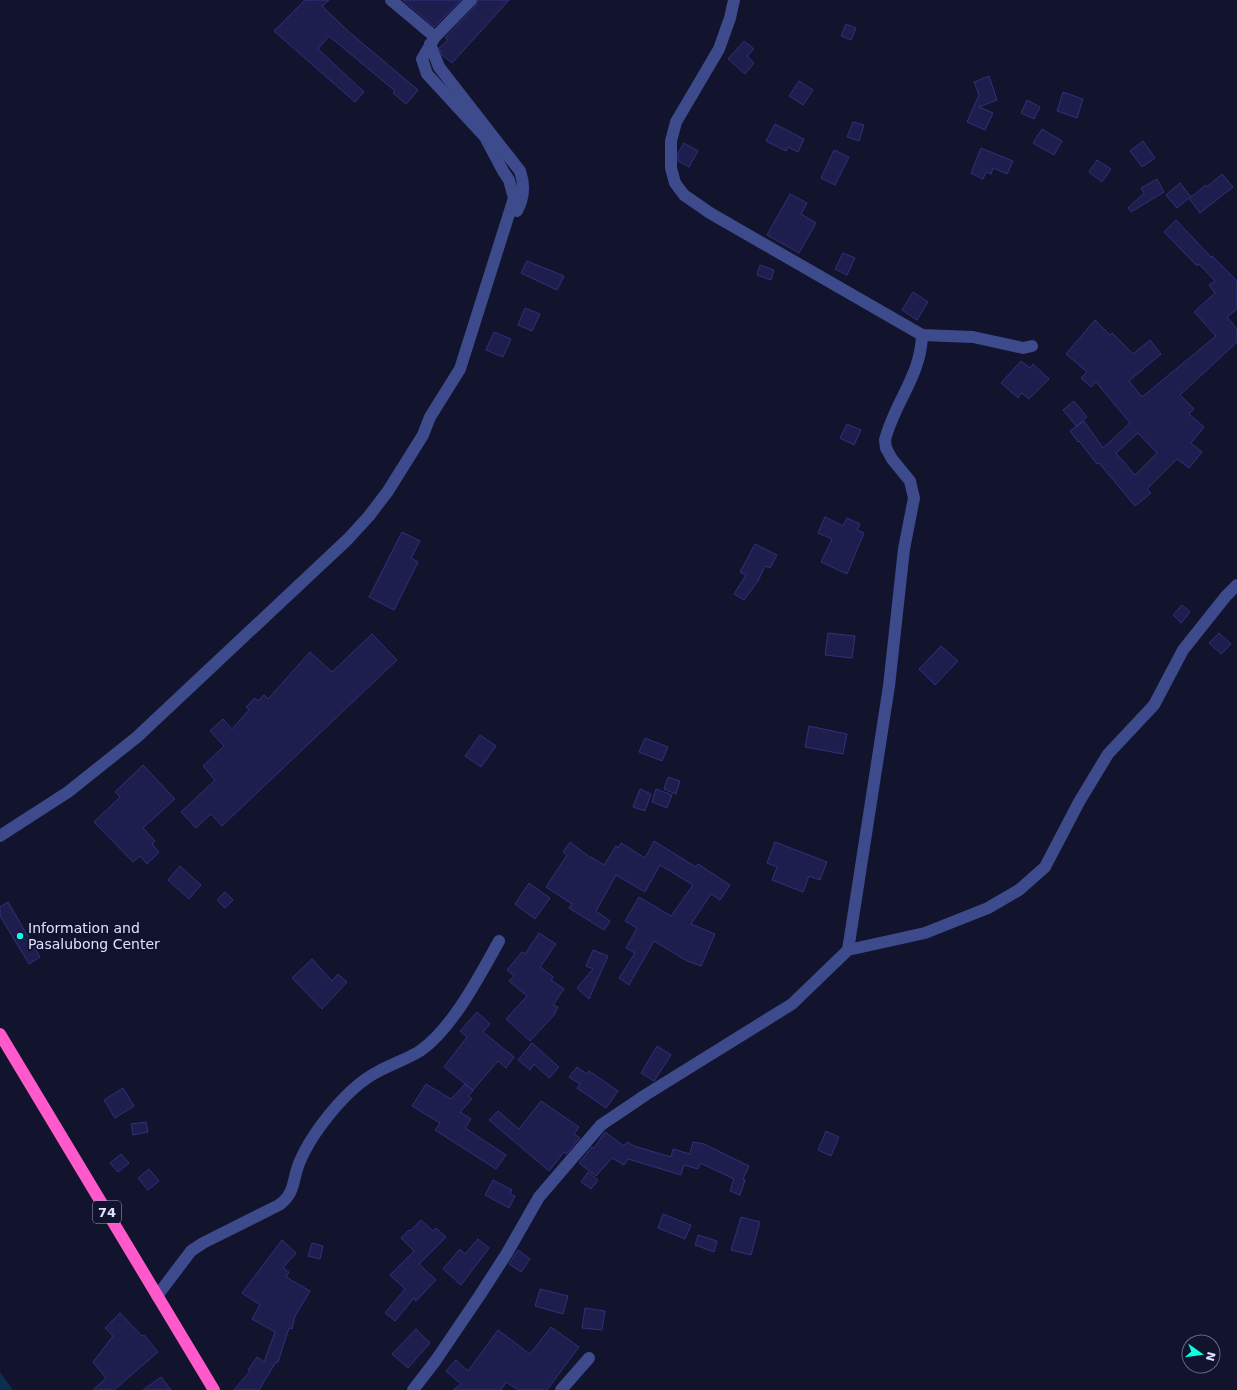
<svg xmlns="http://www.w3.org/2000/svg" width="1237" height="1390" viewBox="0 0 1237 1390" font-family="'DejaVu Sans',sans-serif">
  <style>
    .water { fill: #0b304d }
    .building { fill: #1e1e4e; stroke: #30307a; fill-rule: evenodd }
    .lines { fill: none; stroke-linecap: round; stroke-linejoin: round }
    .minor { stroke: #3d4a8c; stroke-width: 12 }
    .highway { stroke: #ff59cb; stroke-width: 12 }
    .poi-dot { fill: #0affe5; stroke: #12132d; stroke-width: 1.5 }
    .labels { text-anchor: middle; dominant-baseline: central; stroke-width: 4; stroke-linejoin: round; paint-order: stroke }
    .shield { fill: #12132d; stroke: #a1a3c0; stroke-width: 1 }
    .shield-label { font-size: 13px; font-weight: bold; fill: #dee1ff }
    .poi-label { font-size: 14px; fill: #dee1ff; stroke: #12132d; text-anchor: start }
  </style>
  <rect width="100%" height="100%" fill="#12132d"/>
  <path class="water" d="M 0,1372 L 13,1390 L 0,1390 Z"/>
  <g class="building">
    <path d="M 305,0 L 329,0 L 322,6 L 349,32 L 418,90 L 406,104 L 393,93 L 395,91 L 329,36 L 318,49 L 364,92 L 355,102 L 274,31 Z"/>
    <path d="M 403,0 L 461,0 L 434,27 Z"/>
    <path d="M 478,0 L 509,0 L 452,63 L 442,55 L 439,48 L 448,40 L 445,38 L 476,5 Z"/>
    <path d="M 846,24 L 856,28 L 851,40 L 841,36 Z"/>
    <path d="M 744,41 L 754,49 L 747,56 L 754,63 L 745,74 L 728,59 Z"/>
    <path d="M 989,76 L 997,100 L 979,107 L 993,113 L 985,130 L 967,122 L 979,95 L 974,82 Z"/>
    <path d="M 799,81 L 813,90 L 803,105 L 789,96 Z"/>
    <path d="M 1063,92 L 1083,99 L 1077,118 L 1057,111 Z"/>
    <path d="M 1027,100 L 1040,107 L 1034,119 L 1021,113 Z"/>
    <path d="M 853,122 L 864,125 L 859,141 L 847,137 Z"/>
    <path d="M 775,124 L 804,139 L 798,152 L 788,147 L 786,151 L 766,141 Z"/>
    <path d="M 1042,129 L 1062,141 L 1054,155 L 1033,143 Z"/>
    <path d="M 1143,141 L 1155,158 L 1142,167 L 1130,151 Z"/>
    <path d="M 684,143 L 698,151 L 689,167 L 678,161 L 678,153 Z"/>
    <path d="M 981,148 L 1013,161 L 1007,174 L 993,168 L 991,174 L 986,172 L 983,179 L 971,173 Z"/>
    <path d="M 834,150 L 849,157 L 835,185 L 821,178 Z"/>
    <path d="M 1097,160 L 1111,169 L 1102,182 L 1089,172 Z"/>
    <path d="M 1222,174 L 1233,187 L 1200,213 L 1189,198 L 1177,208 L 1166,195 L 1180,183 L 1191,197 L 1206,185 L 1207,187 Z"/>
    <path d="M 1157,179 L 1164,192 L 1131,212 L 1128,208 L 1144,193 L 1141,188 Z"/>
    <path d="M 790,194 L 807,203 L 801,214 L 816,223 L 799,253 L 767,235 Z"/>
    <path d="M 1176,220 L 1211,257 L 1212,256 L 1237,281 L 1237,309 L 1227,317 L 1237,329 L 1237,342 L 1180,395 L 1194,409 L 1189,414 L 1204,427 L 1191,443 L 1202,452 L 1189,468 L 1177,459 L 1147,489 L 1151,493 L 1135,506 L 1099,463 L 1097,464 L 1079,441 L 1078,442 L 1070,431 L 1084,421 L 1103,448 L 1130,423 L 1096,382 L 1091,387 L 1081,378 L 1087,372 L 1066,354 L 1095,320 L 1110,335 L 1112,333 L 1133,354 L 1150,340 L 1161,354 L 1129,381 L 1142,397 L 1216,336 L 1194,312 L 1215,293 L 1209,285 L 1215,281 L 1199,264 L 1197,266 L 1164,232 ZM 1138,433 L 1157,453 L 1135,475 L 1116,453 Z"/>
    <path d="M 843,253 L 855,258 L 847,275 L 835,269 Z"/>
    <path d="M 527,261 L 564,276 L 557,290 L 521,273 Z"/>
    <path d="M 760,265 L 774,270 L 771,280 L 757,275 Z"/>
    <path d="M 913,292 L 928,302 L 917,320 L 902,310 Z"/>
    <path d="M 525,308 L 540,314 L 532,331 L 518,325 Z"/>
    <path d="M 494,332 L 511,339 L 503,357 L 486,350 Z"/>
    <path d="M 1021,361 L 1030,368 L 1033,364 L 1049,379 L 1029,399 L 1022,393 L 1018,398 L 1001,383 Z"/>
    <path d="M 1074,401 L 1087,417 L 1076,426 L 1063,410 Z"/>
    <path d="M 847,424 L 861,430 L 854,445 L 840,438 Z"/>
    <path d="M 825,517 L 843,526 L 847,518 L 860,524 L 857,530 L 864,533 L 847,574 L 821,562 L 832,539 L 818,533 Z"/>
    <path d="M 402,532 L 420,541 L 411,558 L 418,562 L 394,610 L 369,597 Z"/>
    <path d="M 755,544 L 777,555 L 770,568 L 765,566 L 758,581 L 744,600 L 734,594 L 746,575 L 740,572 Z"/>
    <path d="M 1182,605 L 1190,612 L 1181,623 L 1173,615 Z"/>
    <path d="M 828,633 L 855,636 L 852,658 L 825,655 Z"/>
    <path d="M 1219,633 L 1231,644 L 1221,654 L 1209,643 Z"/>
    <path d="M 372,634 L 397,660 L 222,826 L 211,814 L 196,828 L 181,812 L 215,780 L 203,766 L 224,746 L 210,731 L 223,719 L 232,729 L 249,710 L 246,707 L 255,698 L 258,701 L 264,695 L 268,699 L 310,652 L 332,672 Z"/>
    <path d="M 941,646 L 958,661 L 935,685 L 919,669 Z"/>
    <path d="M 809,726 L 847,734 L 843,754 L 805,747 Z"/>
    <path d="M 480,735 L 496,746 L 481,767 L 465,756 Z"/>
    <path d="M 645,738 L 668,747 L 662,761 L 639,752 Z"/>
    <path d="M 143,765 L 175,799 L 143,828 L 155,841 L 152,844 L 159,852 L 147,864 L 140,856 L 133,862 L 94,822 L 120,797 L 115,792 Z"/>
    <path d="M 668,777 L 680,781 L 676,794 L 664,789 Z"/>
    <path d="M 640,789 L 651,794 L 645,811 L 633,807 Z"/>
    <path d="M 656,789 L 672,795 L 667,808 L 652,802 Z"/>
    <path d="M 654,841 L 696,867 L 698,864 L 730,885 L 720,900 L 711,894 L 691,924 L 715,934 L 701,966 L 687,961 L 654,941 L 629,985 L 619,978 L 635,953 L 626,948 L 637,928 L 625,921 L 639,897 L 671,916 L 693,885 L 660,865 L 645,892 L 616,875 L 596,911 L 610,921 L 604,930 L 569,908 L 572,904 L 546,887 L 567,855 L 563,852 L 570,842 L 591,858 L 591,857 L 604,865 L 616,846 L 618,848 L 621,843 L 645,858 Z"/>
    <path d="M 775,842 L 827,862 L 820,880 L 809,876 L 803,892 L 772,880 L 777,867 L 767,863 Z"/>
    <path d="M 180,866 L 201,885 L 189,899 L 168,880 Z"/>
    <path d="M 529,883 L 550,898 L 535,919 L 515,904 Z"/>
    <path d="M 225,892 L 233,900 L 225,908 L 217,900 Z"/>
    <path d="M 8,902 L 40,957 L 29,964 L 0,916 L 0,907 Z"/>
    <path d="M 539,933 L 556,944 L 540,967 L 553,977 L 551,980 L 564,989 L 553,1005 L 558,1007 L 554,1015 L 530,1041 L 506,1019 L 527,996 L 509,981 L 514,976 L 507,970 L 522,952 L 525,954 Z"/>
    <path d="M 593,950 L 608,956 L 589,999 L 577,988 L 593,969 L 586,966 Z"/>
    <path d="M 312,959 L 332,981 L 338,974 L 347,982 L 322,1009 L 292,978 Z"/>
    <path d="M 477,1012 L 490,1024 L 483,1032 L 514,1057 L 506,1068 L 498,1061 L 473,1090 L 444,1067 L 467,1037 L 460,1031 Z"/>
    <path d="M 532,1043 L 559,1067 L 549,1078 L 534,1064 L 530,1070 L 518,1060 Z"/>
    <path d="M 657,1046 L 671,1055 L 654,1081 L 641,1073 Z"/>
    <path d="M 577,1067 L 587,1074 L 589,1071 L 618,1091 L 606,1108 L 577,1088 L 580,1084 L 569,1077 Z"/>
    <path d="M 426,1084 L 451,1099 L 465,1084 L 473,1091 L 468,1096 L 472,1099 L 460,1112 L 471,1119 L 465,1128 L 506,1155 L 496,1169 L 435,1130 L 440,1123 L 412,1106 Z"/>
    <path d="M 123,1088 L 134,1106 L 115,1118 L 104,1100 Z"/>
    <path d="M 541,1101 L 579,1127 L 574,1134 L 580,1138 L 566,1154 L 564,1152 L 549,1171 L 489,1120 L 498,1111 L 519,1129 Z"/>
    <path d="M 146,1122 L 148,1132 L 133,1135 L 131,1124 Z"/>
    <path d="M 826,1131 L 839,1137 L 831,1156 L 818,1150 Z"/>
    <path d="M 605,1132 L 624,1146 L 627,1142 L 634,1146 L 671,1157 L 673,1149 L 690,1154 L 693,1142 L 704,1144 L 749,1166 L 743,1179 L 745,1180 L 740,1195 L 730,1191 L 734,1179 L 700,1163 L 698,1169 L 684,1165 L 681,1175 L 628,1159 L 624,1165 L 612,1158 L 596,1176 L 579,1163 L 592,1147 L 594,1148 Z"/>
    <path d="M 121,1154 L 129,1163 L 118,1172 L 110,1163 Z"/>
    <path d="M 149,1169 L 159,1181 L 148,1190 L 138,1178 Z"/>
    <path d="M 588,1172 L 598,1180 L 591,1189 L 581,1182 Z"/>
    <path d="M 493,1180 L 512,1190 L 510,1194 L 515,1196 L 509,1208 L 485,1195 Z"/>
    <path d="M 663,1214 L 691,1225 L 685,1239 L 658,1228 Z"/>
    <path d="M 741,1217 L 760,1222 L 751,1255 L 731,1250 Z"/>
    <path d="M 421,1220 L 433,1231 L 436,1228 L 446,1237 L 419,1264 L 436,1280 L 416,1301 L 414,1298 L 395,1321 L 385,1313 L 405,1289 L 390,1275 L 414,1251 L 401,1238 L 409,1230 L 410,1231 Z"/>
    <path d="M 698,1235 L 717,1241 L 714,1252 L 695,1245 Z"/>
    <path d="M 478,1239 L 489,1248 L 461,1285 L 443,1269 L 460,1249 L 465,1254 Z"/>
    <path d="M 282,1240 L 296,1253 L 283,1268 L 289,1272 L 286,1277 L 310,1291 L 295,1316 L 292,1329 L 289,1328 L 278,1362 L 276,1362 L 259,1390 L 234,1390 L 250,1371 L 248,1370 L 257,1357 L 264,1362 L 275,1332 L 252,1319 L 260,1305 L 242,1293 Z"/>
    <path d="M 312,1243 L 323,1246 L 320,1259 L 308,1256 Z"/>
    <path d="M 518,1250 L 530,1259 L 521,1272 L 509,1264 Z"/>
    <path d="M 540,1289 L 568,1296 L 563,1314 L 535,1306 Z"/>
    <path d="M 585,1308 L 605,1311 L 602,1330 L 582,1328 Z"/>
    <path d="M 120,1313 L 142,1336 L 144,1335 L 158,1352 L 114,1390 L 93,1390 L 106,1378 L 93,1362 L 113,1336 L 105,1328 Z"/>
    <path d="M 551,1327 L 579,1347 L 547,1390 L 518,1390 L 506,1382 L 501,1390 L 453,1390 L 461,1384 L 446,1371 L 456,1360 L 468,1371 L 498,1330 L 530,1354 Z"/>
    <path d="M 416,1329 L 430,1343 L 408,1368 L 392,1354 Z"/>
    <path d="M 161,1377 L 171,1390 L 143,1390 Z"/>
  </g>
  <g class="lines">
    <g class="minor">
      <path d="M 391,0 L 435,37"/>
      <path d="M 734,0 L 730,18 L 719,49 L 676,122 L 671,141 L 671,168 L 675,183 L 684,195 L 710,213 L 922,335 L 973,337 L 1023,348 L 1032,346"/>
      <path d="M 430,44 L 439,67 L 520,171 C 525,185 524,198 517,211"/>
      <path d="M 0,836 L 68,792 L 137,737 L 348,539 L 369,516 L 388,491 L 423,435 L 430,417 L 460,369 L 514,198 L 509,180 L 503,171 L 485,137 L 427,74 L 422,59 L 435,37 L 471,0"/>
      <path d="M 848,950 L 889,686 L 904,549 L 914,498 L 910,481 L 892,459 L 886,448 L 885,440 C 894,403 921,376 922,335"/>
      <path d="M 157,1296 L 191,1251 L 203,1243 L 279,1205 C 296,1193 292,1179 300,1161 C 306,1147 313,1136 322,1124 C 337,1104 357,1082 379,1071 C 392,1064 407,1059 420,1051 C 453,1028 480,975 499,941"/>
      <path d="M 413,1390 L 436,1360 L 480,1295 L 507,1253 L 539,1197 L 601,1125 L 647,1094 L 792,1004 L 848,950 L 925,933 L 988,908 L 1019,890 L 1045,867 L 1079,802 L 1108,754 L 1154,705 L 1183,650 L 1226,596 L 1237,585"/>
      <path d="M 561,1390 L 589,1358"/>
    </g>
    <path class="highway" d="M 0,1034 L 214,1390"/>
  </g>
  <circle class="poi-dot" cx="20" cy="936" r="4"/>
  <g class="labels">
    <rect class="shield" x="93" y="1201" width="28" height="22" rx="3"/>
    <g class="shield-label">
      <text x="107" y="1212">74</text>
    </g>
    <g class="poi-label">
      <text x="28" y="928">Information and<tspan x="28" dy="16">Pasalubong Center</tspan></text>
    </g>
  </g>
  <g transform="translate(1201 1354) rotate(104)"><circle r="19" fill="#12132d" stroke="#646581"/>
  <path d="M0-3L7 15L0 10L-7 15Z" fill="#0affe5"/>
  <text y="-6" font-size="11" font-weight="bold" text-anchor="middle" fill="#dee1ff">N</text>
  </g>
</svg>
